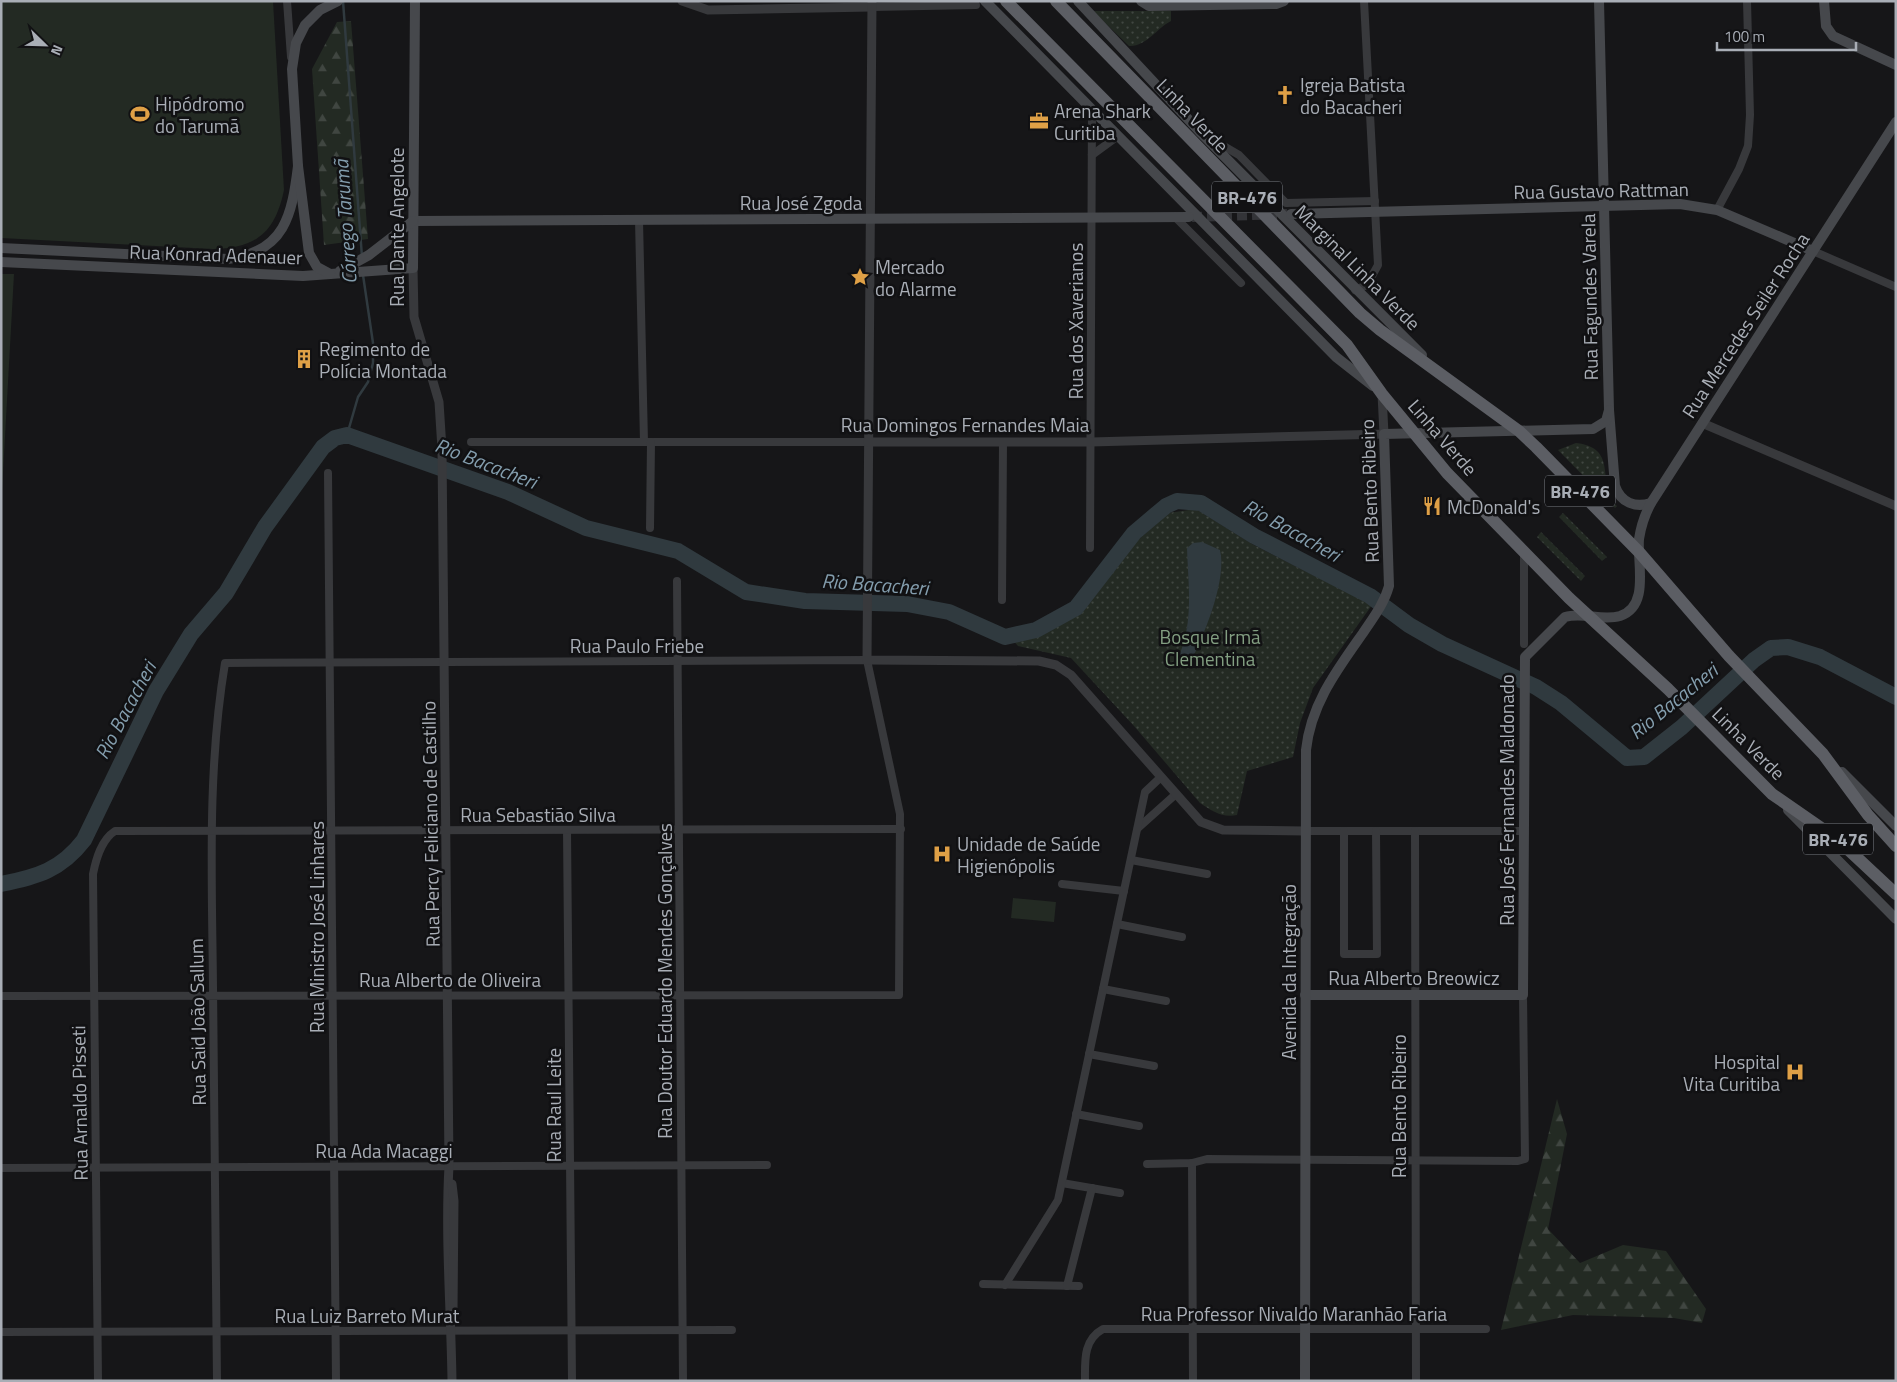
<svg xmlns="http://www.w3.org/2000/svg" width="1897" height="1382" viewBox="0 0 1897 1382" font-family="'Titillium Web',sans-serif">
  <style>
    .grass { fill: url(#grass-dots) }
    .forest { fill: url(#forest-firs) }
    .pitch { fill: #232a23 }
    .water { fill: #303a3f }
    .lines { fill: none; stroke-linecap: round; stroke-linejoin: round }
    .stream { stroke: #303a3f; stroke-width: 2.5 }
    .river { stroke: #303a3f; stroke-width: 16 }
    .secondary-tunnel { stroke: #333438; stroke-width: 10; stroke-dasharray: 10 5; stroke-linecap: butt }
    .minor { stroke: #38393c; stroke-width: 8 }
    .tertiary { stroke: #38393c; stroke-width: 9 }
    .secondary { stroke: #46484c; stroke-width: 10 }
    .trunk { stroke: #5c5e64; stroke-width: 12 }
    .labels { text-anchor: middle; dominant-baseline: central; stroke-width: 5; stroke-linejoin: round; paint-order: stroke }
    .shield { fill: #111113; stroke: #7b7f85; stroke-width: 1 }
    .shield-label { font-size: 18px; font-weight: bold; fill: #a9aeb6 }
    .poi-label { font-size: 19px; fill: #a9aeb6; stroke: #111113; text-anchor: start }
    .street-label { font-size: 19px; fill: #a9aeb6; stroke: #111113 }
    .park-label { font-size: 19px; fill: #839f82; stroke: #111113 }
    .water-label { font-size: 20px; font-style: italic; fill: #849eae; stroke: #111113 }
  </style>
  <defs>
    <pattern id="grass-dots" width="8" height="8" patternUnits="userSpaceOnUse" patternTransform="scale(1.25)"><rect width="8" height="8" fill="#232a23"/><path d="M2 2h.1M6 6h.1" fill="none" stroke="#404641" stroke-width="1.8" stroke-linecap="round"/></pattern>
    <pattern id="forest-firs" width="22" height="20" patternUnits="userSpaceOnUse" patternTransform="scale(1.25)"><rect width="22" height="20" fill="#232a23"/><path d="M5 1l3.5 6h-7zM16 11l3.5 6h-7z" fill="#404641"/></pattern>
  </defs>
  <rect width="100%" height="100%" fill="#161618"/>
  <g class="grass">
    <path d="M 1093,11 L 1171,11 L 1171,21 C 1157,28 1146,47 1129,46 Z"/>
    <path d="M 1576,443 C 1620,448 1595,484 1617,506 L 1615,508 L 1558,450 Z"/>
    <path d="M 1196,509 L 1252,544 L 1372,605 L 1313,688 L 1300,723 L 1293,757 L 1247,771 L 1237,815 C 1222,818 1212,811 1200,803 L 1134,726 L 1071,658 L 1018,646 L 1010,637 L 1037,631 L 1077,609 L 1137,541 L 1168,513 Z"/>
    <path d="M 1563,513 L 1607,557 L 1602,561 L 1559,517 Z"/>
    <path d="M 1541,532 L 1585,576 L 1581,581 L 1537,537 Z"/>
  </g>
  <g class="forest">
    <path d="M 351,21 L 368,239 L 324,245 L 312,69 L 337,22 Z"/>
    <path d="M 1557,1099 L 1567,1134 L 1548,1229 L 1580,1263 L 1623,1245 L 1666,1251 L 1706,1309 L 1702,1323 L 1674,1318 L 1573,1315 L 1501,1330 Z"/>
  </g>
  <g class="pitch">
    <path d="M 1,1 L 273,1 L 284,190 C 275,233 256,248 213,249 L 1,238 Z"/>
    <path d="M 1,274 L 14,274 L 1,509 Z"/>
    <path d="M 1013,898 L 1056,902 L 1054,922 L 1011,918 Z"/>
  </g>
  <path class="water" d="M 1202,542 L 1220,550 C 1227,578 1206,630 1194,655 L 1179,656 C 1194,620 1188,585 1187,548 L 1193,543 Z"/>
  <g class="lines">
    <g class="stream">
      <path d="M 343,1 L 362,257"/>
      <path d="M 347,435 L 358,397 L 368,382 L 373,363 L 373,343 L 363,275"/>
    </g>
    <path class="river" d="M 1,884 C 37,877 61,870 84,840 L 156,691 L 191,634 L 226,593 L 265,527 L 323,447 L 335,438 L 347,435 L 508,492 L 586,528 L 678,551 L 746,592 L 805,601 L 907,604 L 949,612 L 1005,637 L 1036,630 L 1076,608 L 1134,533 L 1166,506 L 1177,501 L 1201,503 L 1254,536 L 1370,596 L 1409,625 L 1442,644 L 1536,687 L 1561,703 L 1627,758 L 1644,757 L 1682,727 L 1754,660 L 1771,648 L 1788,647 L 1820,657 L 1896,697"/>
    <path class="secondary-tunnel" d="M 1192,217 L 1287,214"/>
    <g class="minor">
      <path d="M 287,1 L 291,57"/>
      <path d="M 872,7 L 976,5"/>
      <path d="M 1210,138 L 1239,155 L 1286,203 L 1375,201"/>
      <path d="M 1092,155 L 1118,136"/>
      <path d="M 1717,210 L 1739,169 L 1748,146 L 1750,115 L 1747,1"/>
      <path d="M 1175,217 L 1241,283"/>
      <path d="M 639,220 L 644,442"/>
      <path d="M 1813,251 L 1896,287"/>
      <path d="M 1355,290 L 1367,285 L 1378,265 L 1364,1"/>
      <path d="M 471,442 L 868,442"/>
      <path d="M 328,473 L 336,1381"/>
      <path d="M 650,528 L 651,442"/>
      <path d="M 1090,548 L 1092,109"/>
      <path d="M 1524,552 L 1524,644"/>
      <path d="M 677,581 L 683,1381"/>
      <path d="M 1002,600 L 1003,442"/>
      <path d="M 1138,828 L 1176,794"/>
      <path d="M 567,830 L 572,1381"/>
      <path d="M 1305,831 L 1523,831"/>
      <path d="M 1344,831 L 1344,954 L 1377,954 L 1376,831"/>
      <path d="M 1415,831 L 1416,1381"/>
      <path d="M 1131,860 L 1207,874"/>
      <path d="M 1062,884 L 1124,891"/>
      <path d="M 1117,924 L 1182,937"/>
      <path d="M 1103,989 L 1166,1001"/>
      <path d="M 1,996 C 301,995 600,995 899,995 L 900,814 L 867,660 L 225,663 C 207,771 212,879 213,987 C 214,1119 216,1250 217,1381"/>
      <path d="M 1089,1054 L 1154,1066"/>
      <path d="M 1076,1114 L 1139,1126"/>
      <path d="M 1192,1163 L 1193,1381"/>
      <path d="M 1147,1164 L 1192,1163 L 1207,1159 L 1518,1161 L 1525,1159 L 1523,995"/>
      <path d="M 1,1168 L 767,1165"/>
      <path d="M 1062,1183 L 1120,1193"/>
      <path d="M 983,1284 L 1079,1286"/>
      <path d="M 1005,1285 L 1058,1200 L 1145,792 L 1161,777"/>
      <path d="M 1067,1286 L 1092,1188"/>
      <path d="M 1,1332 L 732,1330"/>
      <path d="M 98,1381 L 93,874 C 96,859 101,840 115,831 L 901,829"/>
      <path d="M 1085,1381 C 1085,1361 1083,1340 1103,1329 L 1486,1329"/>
    </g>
    <g class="tertiary">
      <path d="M 682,1 L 708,10 L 872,7"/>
      <path d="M 872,1 L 867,660 L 1039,661 L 1056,665 L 1071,675 L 1201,822 L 1223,830 L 1305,831"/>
      <path d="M 413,268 L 414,317 L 439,402 L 442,449 L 449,1166 C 445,1238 451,1309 452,1381"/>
      <path d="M 1702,423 L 1896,506"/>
      <path d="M 868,442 L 1091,442 L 1384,434 L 1382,394"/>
      <path d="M 452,1184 L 454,1201 L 453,1311"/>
    </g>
    <g class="secondary">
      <path d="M 985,1 L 1336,357 L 1373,386"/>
      <path d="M 1078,1 L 1201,133 L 1422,355"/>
      <path d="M 1141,1 L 1149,6 L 1276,4 L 1284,1"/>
      <path d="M 1599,1 L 1609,410 L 1615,486 C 1621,503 1635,508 1651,503"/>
      <path d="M 1824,1 L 1826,26 L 1833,36 L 1896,65"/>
      <path d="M 1291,214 L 1680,204 L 1717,210 L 1813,251"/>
      <path d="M 413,221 L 1189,217"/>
      <path d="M 1,248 L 228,259 C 285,252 292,215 298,166"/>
      <path d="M 1,262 L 303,276 L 413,268 L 415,1"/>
      <path d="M 340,271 L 369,255 L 413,221"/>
      <path d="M 330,274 L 317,267 L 309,253 L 298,166 L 292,69 L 296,43 L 305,25 L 320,10 L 338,1"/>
      <path d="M 1842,772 L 1896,826"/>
      <path d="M 1788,810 L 1896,919"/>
      <path d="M 1305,995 L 1523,995 L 1525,657 L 1565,617 C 1583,612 1602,621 1620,616 C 1650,606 1637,564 1639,539 C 1641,526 1645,514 1651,503 L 1896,122"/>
      <path d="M 1305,1381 L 1306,750 C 1311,704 1337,670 1363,633 C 1373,618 1384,604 1389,586 L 1384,434 L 1593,429 L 1606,421 L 1609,410"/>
    </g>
    <g class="trunk">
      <path d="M 1006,1 L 1347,345 L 1382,394 L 1447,473 L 1569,598 L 1668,689 L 1772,794 L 1837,839 L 1896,894"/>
      <path d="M 1056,1 L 1360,313 L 1380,330 L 1519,431 L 1536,447 L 1639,552 L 1729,656 L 1823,754 L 1868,815 L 1896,846"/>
    </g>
  </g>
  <defs>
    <g id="church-bare" transform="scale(1.5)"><path d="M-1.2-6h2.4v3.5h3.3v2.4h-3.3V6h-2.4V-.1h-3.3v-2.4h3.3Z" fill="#dfa046" stroke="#111113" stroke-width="2.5" paint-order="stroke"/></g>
    <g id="stadium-bare" transform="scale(1.5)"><path d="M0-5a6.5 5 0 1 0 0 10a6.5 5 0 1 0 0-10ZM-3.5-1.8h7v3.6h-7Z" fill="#dfa046" stroke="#111113" stroke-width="2.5" paint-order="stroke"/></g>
    <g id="office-bare" transform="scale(1.5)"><path d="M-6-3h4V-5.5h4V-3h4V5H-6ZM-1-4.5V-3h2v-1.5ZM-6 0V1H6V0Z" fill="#dfa046" stroke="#111113" stroke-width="2.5" paint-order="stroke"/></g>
    <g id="sight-bare" transform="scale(1.5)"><path d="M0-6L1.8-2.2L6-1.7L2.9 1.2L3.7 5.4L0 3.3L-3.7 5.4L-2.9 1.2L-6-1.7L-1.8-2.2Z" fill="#dfa046" stroke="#111113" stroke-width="2.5" paint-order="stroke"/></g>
    <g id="building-bare" transform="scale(1.5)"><path d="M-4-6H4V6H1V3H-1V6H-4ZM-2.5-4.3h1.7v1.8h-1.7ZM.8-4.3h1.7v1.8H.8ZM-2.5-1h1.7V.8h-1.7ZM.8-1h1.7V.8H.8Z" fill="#dfa046" stroke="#111113" stroke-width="2.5" paint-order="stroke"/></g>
    <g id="restaurant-bare" transform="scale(1.5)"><path d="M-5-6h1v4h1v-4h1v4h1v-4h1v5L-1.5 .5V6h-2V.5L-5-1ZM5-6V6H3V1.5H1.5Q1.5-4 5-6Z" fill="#dfa046" stroke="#111113" stroke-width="2.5" paint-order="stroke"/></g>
    <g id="hospital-bare" transform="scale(1.5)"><path d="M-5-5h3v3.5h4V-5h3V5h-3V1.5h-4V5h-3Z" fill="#dfa046" stroke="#111113" stroke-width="2.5" paint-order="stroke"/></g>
  </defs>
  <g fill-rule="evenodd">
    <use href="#church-bare" x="1285" y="95"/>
    <use href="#stadium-bare" x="140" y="114"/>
    <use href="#office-bare" x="1039" y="121"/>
    <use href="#sight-bare" x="860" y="277"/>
    <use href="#building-bare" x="304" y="359"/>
    <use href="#restaurant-bare" x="1432" y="506"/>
    <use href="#hospital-bare" x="942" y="854"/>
    <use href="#hospital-bare" x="1795" y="1072"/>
  </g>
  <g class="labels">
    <g class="shield">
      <rect x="1212" y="181.5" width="70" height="31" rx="4"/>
      <rect x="1545" y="475.5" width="70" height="31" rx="4"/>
      <rect x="1803" y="823.5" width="70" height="31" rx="4"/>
    </g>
    <g class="shield-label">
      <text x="1247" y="197">BR-476</text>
      <text x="1580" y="491">BR-476</text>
      <text x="1838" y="839">BR-476</text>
    </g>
    <g class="poi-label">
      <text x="1300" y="84">Igreja Batista<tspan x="1300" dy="22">do Bacacheri</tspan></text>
      <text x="155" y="103">Hipódromo<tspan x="155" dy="22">do Tarumã</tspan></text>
      <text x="1054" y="110">Arena Shark<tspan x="1054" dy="22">Curitiba</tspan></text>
      <text x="875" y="266">Mercado<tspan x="875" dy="22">do Alarme</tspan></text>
      <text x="319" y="348">Regimento de<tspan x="319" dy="22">Polícia Montada</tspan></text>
      <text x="1447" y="506">McDonald's</text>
      <text x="957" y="843">Unidade de Saúde<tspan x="957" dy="22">Higienópolis</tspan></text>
      <text x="1780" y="1061" text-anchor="end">Hospital<tspan x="1780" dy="22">Vita Curitiba</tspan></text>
    </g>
    <g class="street-label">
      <text transform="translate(1193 115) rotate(46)">Linha Verde</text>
      <text transform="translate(1601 190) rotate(-1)">Rua Gustavo Rattman</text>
      <text x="801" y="202">Rua José Zgoda</text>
      <text transform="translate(396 227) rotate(-90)">Rua Dante Angelote</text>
      <text transform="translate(216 254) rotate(2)">Rua Konrad Adenauer</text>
      <text transform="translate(1358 267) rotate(45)">Marginal Linha Verde</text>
      <text transform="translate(1589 297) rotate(-91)">Rua Fagundes Varela</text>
      <text transform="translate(1075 321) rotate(-90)">Rua dos Xaverianos</text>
      <text transform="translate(1745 325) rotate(-57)">Rua Mercedes Seiler Rocha</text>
      <text x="965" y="424">Rua Domingos Fernandes Maia</text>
      <text transform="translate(1443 437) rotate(49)">Linha Verde</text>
      <text transform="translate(1369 491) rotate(-92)">Rua Bento Ribeiro</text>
      <text x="637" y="645">Rua Paulo Friebe</text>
      <text transform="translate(1749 743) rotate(45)">Linha Verde</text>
      <text transform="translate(1506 800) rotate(-90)">Rua José Fernandes Maldonado</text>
      <text x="538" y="814">Rua Sebastião Silva</text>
      <text transform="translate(430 824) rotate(-91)">Rua Percy Feliciano de Castilho</text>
      <text transform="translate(316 927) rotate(-90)">Rua Ministro José Linhares</text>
      <text transform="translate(1288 972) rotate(-90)">Avenida da Integração</text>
      <text x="1414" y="977">Rua Alberto Breowicz</text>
      <text x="450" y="979">Rua Alberto de Oliveira</text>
      <text transform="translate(664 981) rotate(-90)">Rua Doutor Eduardo Mendes Gonçalves</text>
      <text transform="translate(197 1022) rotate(-91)">Rua Said João Sallum</text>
      <text transform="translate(79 1103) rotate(-91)">Rua Arnaldo Pisseti</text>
      <text transform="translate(553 1105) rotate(-90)">Rua Raul Leite</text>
      <text transform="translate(1398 1106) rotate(-90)">Rua Bento Ribeiro</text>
      <text x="384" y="1150">Rua Ada Macaggi</text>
      <text x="1294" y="1313">Rua Professor Nivaldo Maranhão Faria</text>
      <text x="367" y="1315">Rua Luiz Barreto Murat</text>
    </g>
    <g class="park-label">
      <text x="1210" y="636">Bosque Irmã<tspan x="1210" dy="22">Clementina</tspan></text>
    </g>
    <g class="water-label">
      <text transform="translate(345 222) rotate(-94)">Córrego Tarumã</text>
      <text transform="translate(486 463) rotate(21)">Rio Bacacheri</text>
      <text transform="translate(1292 530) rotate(29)">Rio Bacacheri</text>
      <text transform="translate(875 584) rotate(4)">Rio Bacacheri</text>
      <text transform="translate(1673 701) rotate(-39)">Rio Bacacheri</text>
      <text transform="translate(125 710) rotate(-62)">Rio Bacacheri</text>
    </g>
  </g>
  <rect width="1897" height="1382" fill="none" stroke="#a9aeb6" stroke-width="5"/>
  <g transform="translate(45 45) rotate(113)" stroke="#111113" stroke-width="4" paint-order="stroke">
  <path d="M0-4L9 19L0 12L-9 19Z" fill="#a9aeb6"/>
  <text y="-8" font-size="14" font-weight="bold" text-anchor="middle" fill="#a9aeb6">N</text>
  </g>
  <path d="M1717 42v8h139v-8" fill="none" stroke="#a9aeb6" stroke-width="2.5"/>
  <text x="1724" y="42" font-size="15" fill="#a9aeb6" stroke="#111113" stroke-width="4" paint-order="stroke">100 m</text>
</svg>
